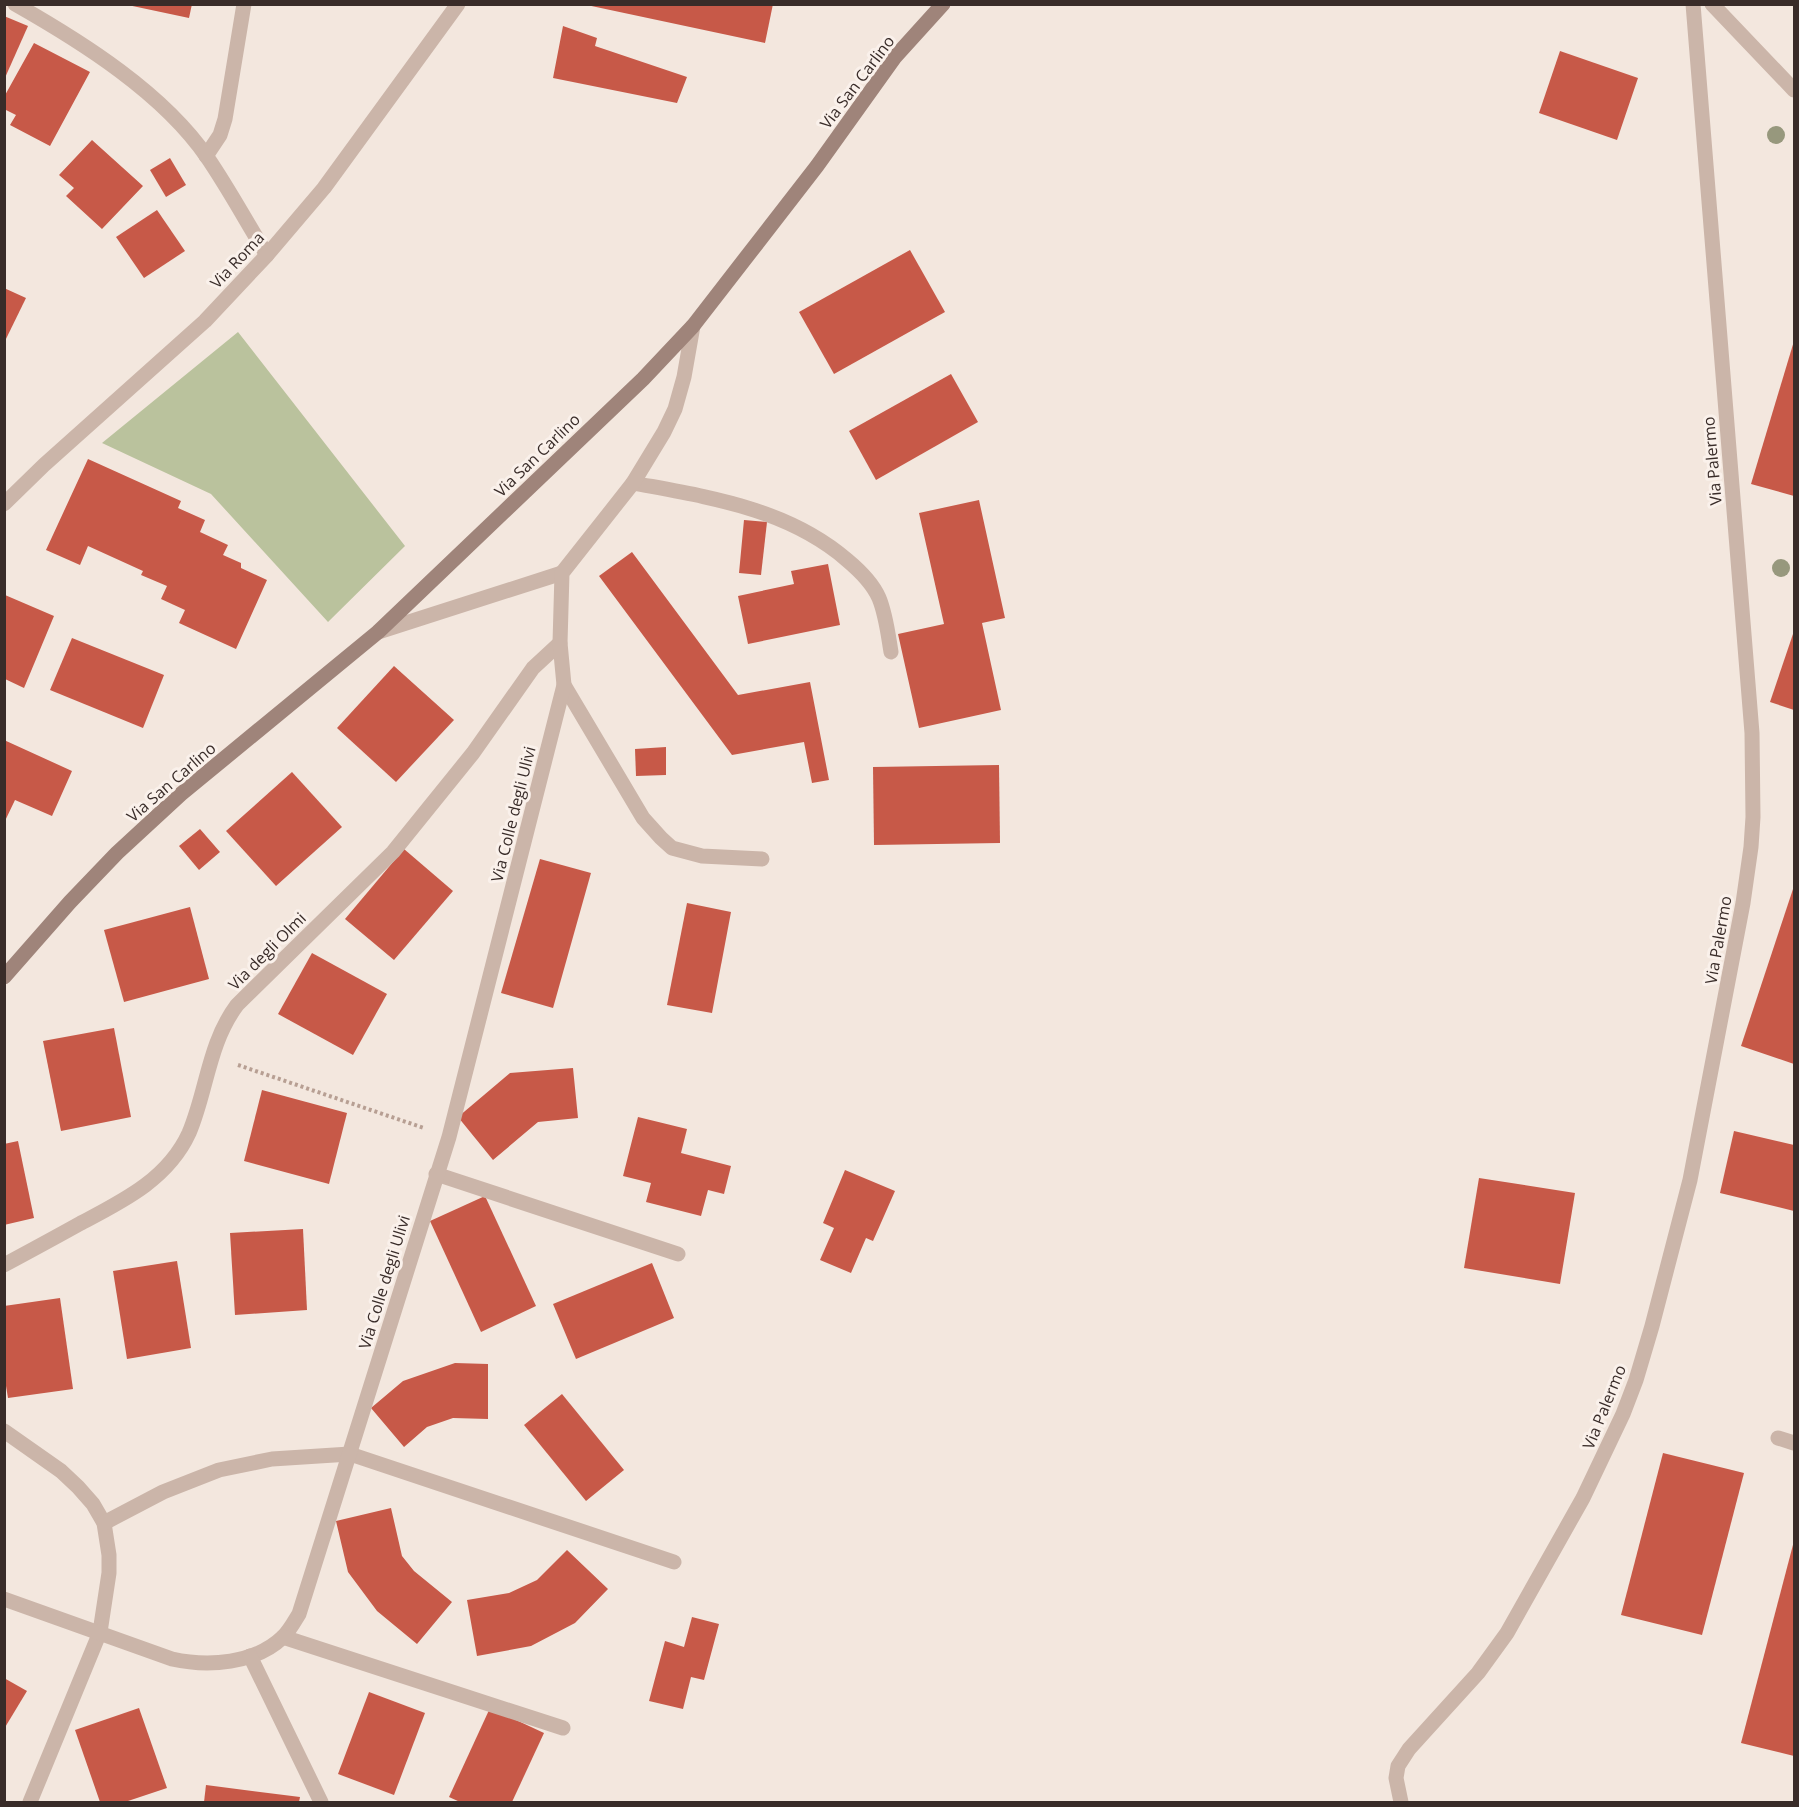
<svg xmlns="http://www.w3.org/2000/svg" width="1799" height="1807" viewBox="0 0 1799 1807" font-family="'Open Sans',sans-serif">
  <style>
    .green { fill: #bac29d }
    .building { fill: #c75948 }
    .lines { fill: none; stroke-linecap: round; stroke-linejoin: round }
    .path { stroke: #b79f93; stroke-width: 4; stroke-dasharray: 3 3; stroke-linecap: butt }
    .street { stroke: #cbb5a9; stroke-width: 15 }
    .secondary { stroke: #9f847a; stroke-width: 15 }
    .tree { fill: #97987d }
    .labels { text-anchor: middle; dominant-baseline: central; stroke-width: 6; stroke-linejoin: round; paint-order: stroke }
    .street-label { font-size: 16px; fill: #392c29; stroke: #faf1eb }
  </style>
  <rect width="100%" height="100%" fill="#f3e7de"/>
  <path class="green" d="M 238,332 L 405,546 L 328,622 L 211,494 L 102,443 Z"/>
  <g class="building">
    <path d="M 123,4 L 192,4 L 189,18 Z"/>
    <path d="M 582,4 L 773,4 L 765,43 Z"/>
    <path d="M 4,16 L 28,26 L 4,80 Z"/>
    <path d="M 563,26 L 597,38 L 595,46 L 687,77 L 677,103 L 553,78 Z"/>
    <path d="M 34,43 L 90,72 L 50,146 L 10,125 L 16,115 L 4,109 L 4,97 Z"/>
    <path d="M 1560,51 L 1638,78 L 1617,140 L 1539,113 Z"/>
    <path d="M 92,140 L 143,186 L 102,229 L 66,196 L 74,188 L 59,175 Z"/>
    <path d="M 170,158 L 186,185 L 166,197 L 150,170 Z"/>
    <path d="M 157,210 L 185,251 L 144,278 L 116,237 Z"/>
    <path d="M 910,250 L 945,312 L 834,374 L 799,312 Z"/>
    <path d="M 4,288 L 26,298 L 4,343 Z"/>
    <path d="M 1794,341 L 1794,496 L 1751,484 Z"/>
    <path d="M 951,374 L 978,422 L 876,480 L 849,431 Z"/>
    <path d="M 88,459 L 181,501 L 178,508 L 205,520 L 200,532 L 228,545 L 223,555 L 241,563 L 241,568 L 267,580 L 236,649 L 179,623 L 185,610 L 161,599 L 167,586 L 141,575 L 143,571 L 88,546 L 80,565 L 46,550 Z"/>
    <path d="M 979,500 L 1005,618 L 982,623 L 1001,710 L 919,728 L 898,634 L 944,624 L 919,513 Z"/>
    <path d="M 744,520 L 767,522 L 761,575 L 739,573 Z"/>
    <path d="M 632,552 L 738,695 L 810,682 L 829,780 L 812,783 L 804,742 L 732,755 L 599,576 Z"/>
    <path d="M 828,564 L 840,625 L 748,644 L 738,596 L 794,584 L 791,571 Z"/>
    <path d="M 5,595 L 54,616 L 24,688 L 5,679 Z"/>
    <path d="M 1794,631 L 1794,710 L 1770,702 Z"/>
    <path d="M 72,638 L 164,675 L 143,728 L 50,690 Z"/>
    <path d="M 394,666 L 454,720 L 396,782 L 337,728 Z"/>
    <path d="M 4,740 L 72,771 L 52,816 L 15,800 L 4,823 Z"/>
    <path d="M 666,747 L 666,775 L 636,776 L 635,749 Z"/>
    <path d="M 999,765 L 1000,843 L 874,845 L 873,767 Z"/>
    <path d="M 292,772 L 342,827 L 276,886 L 226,831 Z"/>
    <path d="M 200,829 L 220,852 L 199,870 L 179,846 Z"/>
    <path d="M 404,849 L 453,891 L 394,960 L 345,919 Z"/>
    <path d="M 540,859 L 591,873 L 553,1008 L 501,993 Z"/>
    <path d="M 1794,886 L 1794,1064 L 1741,1046 Z"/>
    <path d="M 687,903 L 731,912 L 712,1013 L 667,1005 Z"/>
    <path d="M 190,907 L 209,979 L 124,1002 L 104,930 Z"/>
    <path d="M 312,953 L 387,994 L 353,1055 L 278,1014 Z"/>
    <path d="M 114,1028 L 131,1117 L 61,1131 L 43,1041 Z"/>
    <path d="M 573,1068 L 578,1118 L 538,1122 L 493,1160 L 458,1117 L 510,1073 Z"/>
    <path d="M 262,1090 L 347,1113 L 329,1184 L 244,1161 Z"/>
    <path d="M 638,1117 L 687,1129 L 681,1153 L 731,1166 L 724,1194 L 708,1190 L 701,1216 L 646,1202 L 651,1183 L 623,1176 Z"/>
    <path d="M 1734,1131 L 1794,1145 L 1794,1211 L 1720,1193 Z"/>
    <path d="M 18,1141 L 34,1218 L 4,1225 L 4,1144 Z"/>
    <path d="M 845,1170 L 895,1191 L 873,1241 L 866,1238 L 851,1273 L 820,1260 L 834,1228 L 823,1223 Z"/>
    <path d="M 1479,1178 L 1575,1193 L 1560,1284 L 1464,1268 Z"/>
    <path d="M 485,1196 L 536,1306 L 481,1332 L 430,1221 Z"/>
    <path d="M 303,1229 L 307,1310 L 235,1315 L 230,1233 Z"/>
    <path d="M 177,1261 L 191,1348 L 127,1359 L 113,1271 Z"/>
    <path d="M 652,1263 L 674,1318 L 576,1359 L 553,1304 Z"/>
    <path d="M 60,1298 L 73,1389 L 8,1398 L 4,1374 L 4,1306 Z"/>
    <path d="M 455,1363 L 488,1364 L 488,1419 L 453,1418 L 427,1427 L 404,1447 L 371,1408 L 403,1381 Z"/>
    <path d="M 562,1394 L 624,1470 L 586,1501 L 524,1425 Z"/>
    <path d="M 1663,1453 L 1744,1473 L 1702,1635 L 1621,1615 Z"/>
    <path d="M 391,1508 L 402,1556 L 414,1571 L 452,1602 L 417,1644 L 377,1611 L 348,1572 L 336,1521 Z"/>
    <path d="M 1794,1541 L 1794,1756 L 1741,1743 Z"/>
    <path d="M 567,1550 L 608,1589 L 575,1623 L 531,1646 L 477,1656 L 467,1600 L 509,1593 L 537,1580 Z"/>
    <path d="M 692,1617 L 719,1624 L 704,1680 L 691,1677 L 683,1709 L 649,1701 L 665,1641 L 684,1647 Z"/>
    <path d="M 4,1678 L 27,1691 L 4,1729 Z"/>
    <path d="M 369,1692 L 425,1713 L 394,1795 L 338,1774 Z"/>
    <path d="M 139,1708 L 167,1788 L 125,1802 L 100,1802 L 75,1730 Z"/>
    <path d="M 490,1708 L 544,1733 L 512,1802 L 460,1802 L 449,1797 Z"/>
    <path d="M 206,1785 L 300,1797 L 299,1802 L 204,1802 Z"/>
  </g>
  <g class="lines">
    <path class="path" d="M 238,1065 L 424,1128"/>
    <g class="street">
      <path d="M 15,4 C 82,42 163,93 207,157 C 229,189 247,223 267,255"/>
      <path d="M 1712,4 L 1794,90"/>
      <path d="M 206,156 L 220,135 L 225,119 L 244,4"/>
      <path d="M 633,483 C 707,497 787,508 847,560 C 859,570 872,582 879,598 C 886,615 888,634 891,652"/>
      <path d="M 4,504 L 44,465 L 205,321 L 267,255 L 324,188 L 458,4"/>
      <path d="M 378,632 L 562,573"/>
      <path d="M 564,685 L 643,818 L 661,838 L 672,848 L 702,856 L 762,859"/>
      <path d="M 436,1174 L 678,1254"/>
      <path d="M 4,1265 C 30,1251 56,1237 81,1223 C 123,1201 168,1179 189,1133 C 207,1091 208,1044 237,1005 L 393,852 L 473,753 L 533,668 L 560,643"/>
      <path d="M 4,1431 L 61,1471 L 78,1487 L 93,1504 L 104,1523 L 109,1555 L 109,1573 L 100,1632 L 30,1802"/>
      <path d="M 1778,1438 L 1794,1443"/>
      <path d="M 104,1523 L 163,1492 L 219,1470 L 272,1459 L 350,1454 L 674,1562"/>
      <path d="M 4,1599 L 172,1659 C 208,1667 255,1664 283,1637 C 290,1630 294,1622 299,1614 L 449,1137 L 564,685 L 560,643 L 562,573 L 633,483 L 664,432 L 675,409 L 684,377 L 693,326"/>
      <path d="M 283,1637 L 563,1728"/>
      <path d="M 250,1656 L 321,1802"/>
      <path d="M 1401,1802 L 1396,1778 L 1398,1766 L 1409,1749 L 1478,1673 L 1507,1633 L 1583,1498 L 1623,1414 L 1636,1380 L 1652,1326 L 1690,1180 L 1743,903 L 1751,847 L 1753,817 L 1752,733 L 1693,4"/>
    </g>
    <path class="secondary" d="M 4,977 L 70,902 L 117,853 L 181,794 L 378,632 L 643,379 L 693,326 L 817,166 L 895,57 L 943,4"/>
  </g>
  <g class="tree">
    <circle cx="1776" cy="135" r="9"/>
    <circle cx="1781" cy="568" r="9"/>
  </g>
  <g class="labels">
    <g class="street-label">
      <text transform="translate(857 82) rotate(-53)">Via San Carlino</text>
      <text transform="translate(237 260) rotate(-47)">Via Roma</text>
      <text transform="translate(537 455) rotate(-44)">Via San Carlino</text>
      <text transform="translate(1712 461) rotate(-95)">Via Palermo</text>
      <text transform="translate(171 782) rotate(-41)">Via San Carlino</text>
      <text transform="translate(513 814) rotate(-76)">Via Colle degli Ulivi</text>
      <text transform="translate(1718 940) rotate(-80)">Via Palermo</text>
      <text transform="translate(267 951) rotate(-45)">Via degli Olmi</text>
      <text transform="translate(384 1282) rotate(-73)">Via Colle degli Ulivi</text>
      <text transform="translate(1604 1407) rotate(-68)">Via Palermo</text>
    </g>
  </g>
  <rect width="1799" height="1807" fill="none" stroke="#392c29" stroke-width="12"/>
</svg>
